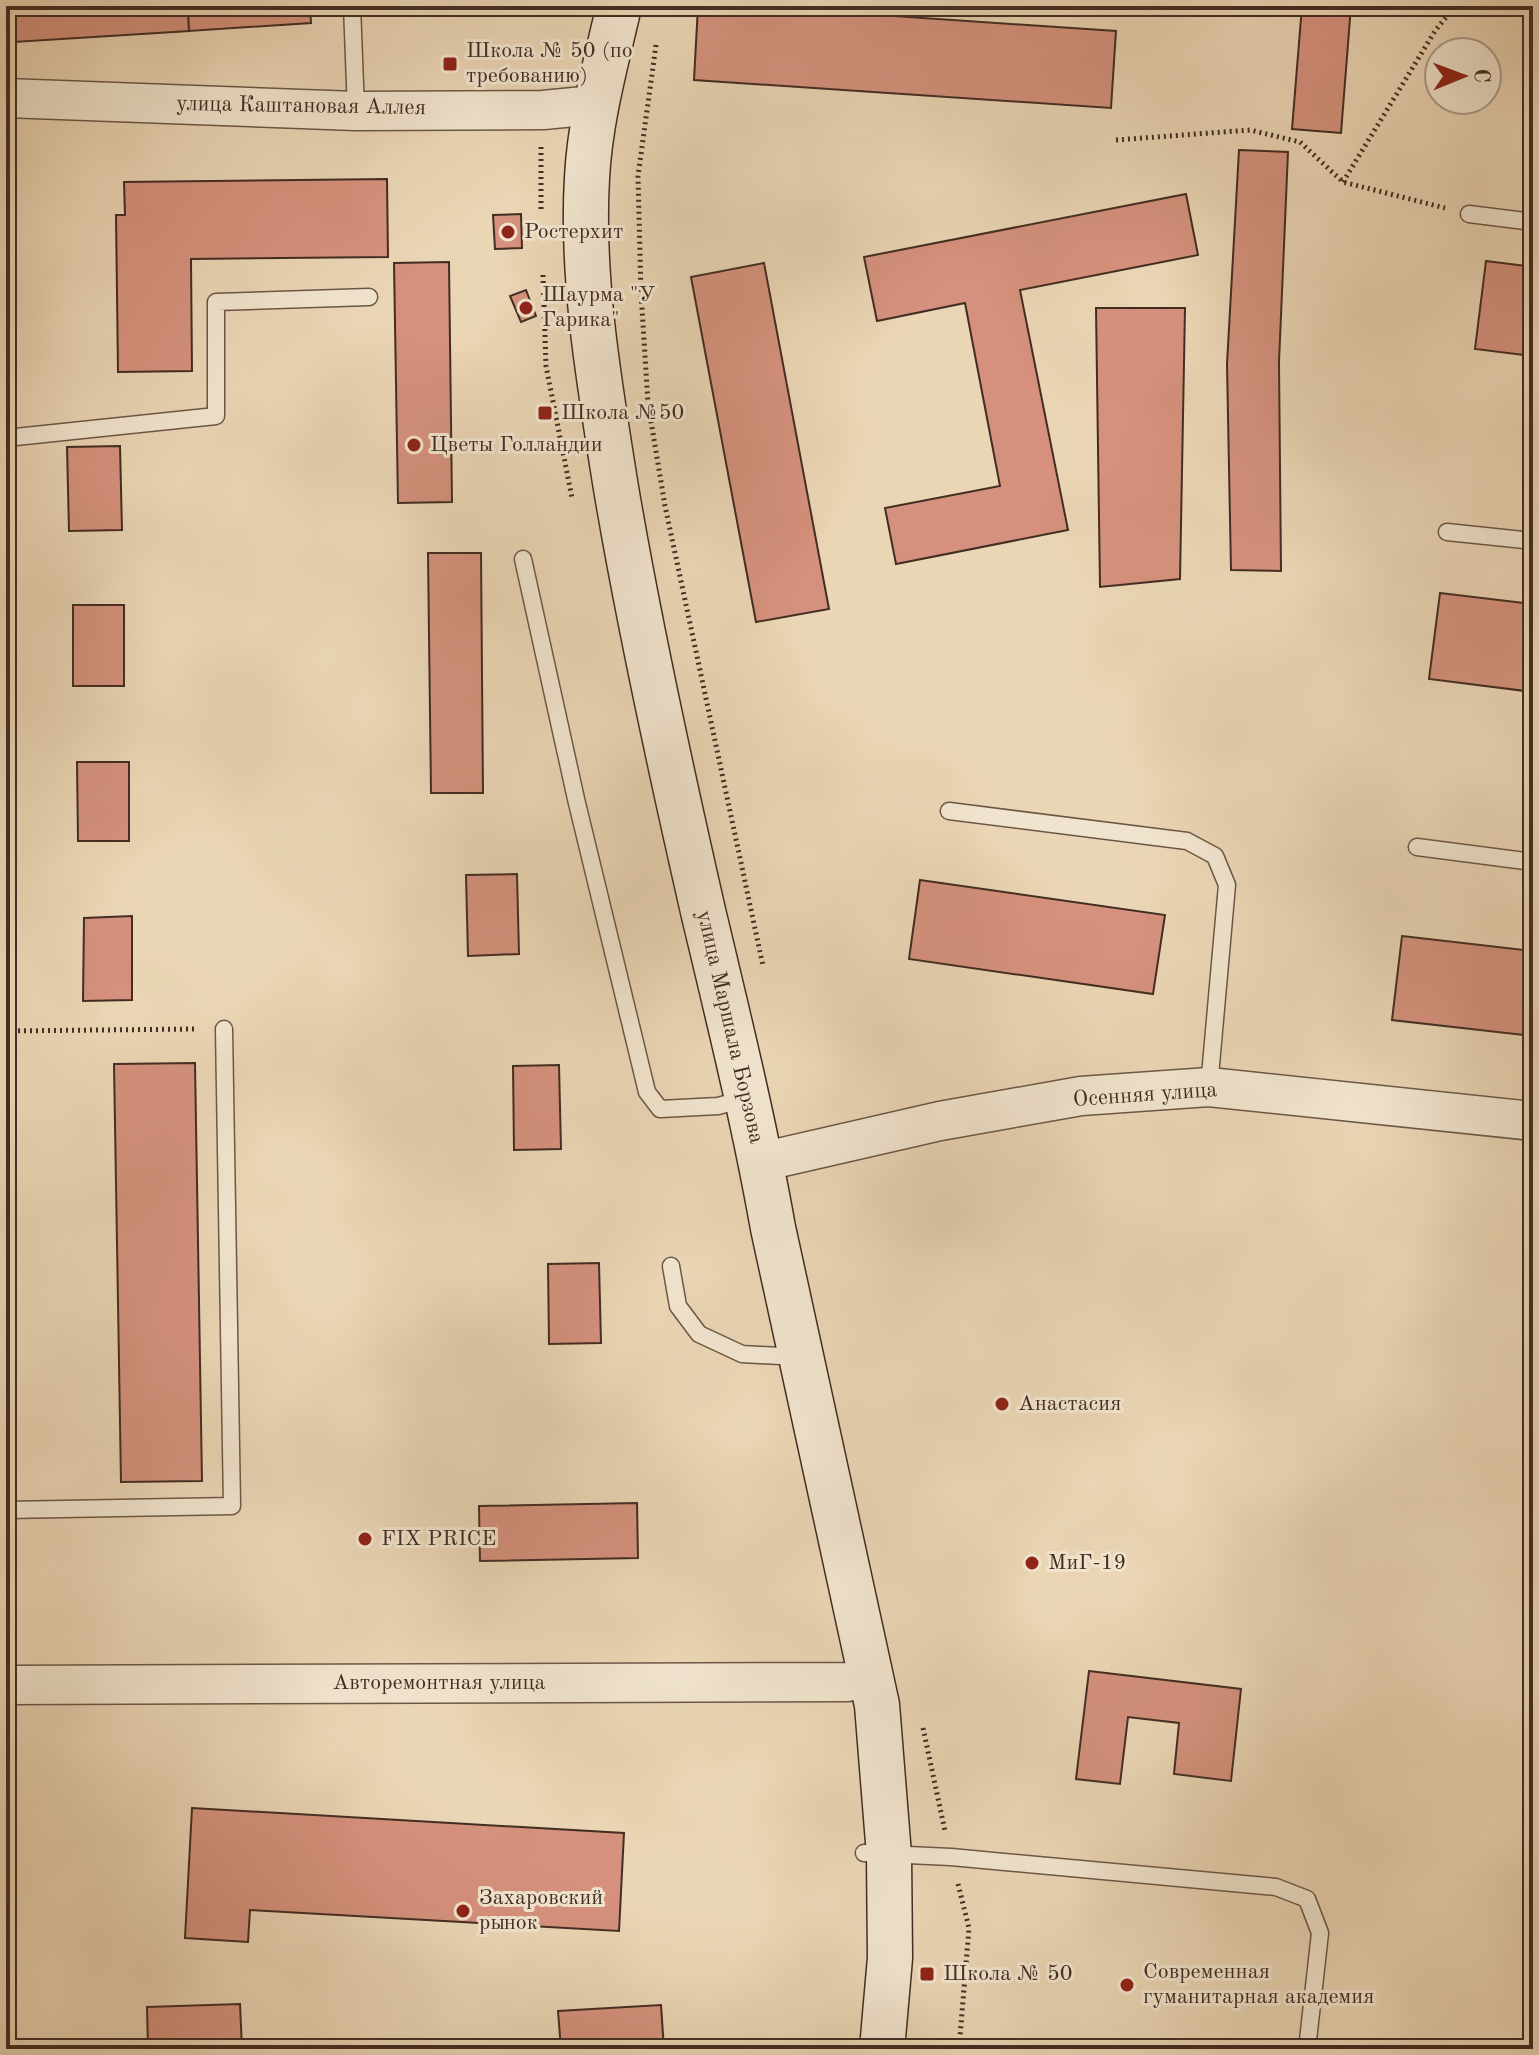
<svg xmlns="http://www.w3.org/2000/svg" width="1539" height="2055" viewBox="0 0 1539 2055" font-family="'Old Standard TT',serif">
  <style>
    .building { fill: #d5917d; stroke: #422d23; stroke-width: 2 }
    .lines { fill: none; stroke-linecap: round; stroke-linejoin: round }
    .service-casing { stroke: #6c5747; stroke-width: 19 }
    .tertiary-casing { stroke: #6c5747; stroke-width: 41 }
    .secondary-casing { stroke: #422d23; stroke-width: 47 }
    .path { stroke: #422d23; stroke-width: 5; stroke-dasharray: 2 4; stroke-linecap: butt }
    .service { stroke: #f1e4ce; stroke-width: 16 }
    .tertiary { stroke: #f1e4ce; stroke-width: 38 }
    .secondary { stroke: #f1e4ce; stroke-width: 44 }
    .poi-dot { fill: #8f2418; stroke: #f1e4ce; stroke-width: 3 }
    .labels { text-anchor: middle; dominant-baseline: central; stroke-width: 6; stroke-linejoin: round; paint-order: stroke }
    .poi-label { font-size: 22px; fill: #422d23; stroke: #f1e4ce; text-anchor: start }
    .street-label { font-size: 22px; fill: #422d23; stroke: #f1e4ce }
  </style>
  <rect width="100%" height="100%" fill="#ead5b4"/>
  <filter id="stains"><feTurbulence type="fractalNoise" baseFrequency=".0025" numOctaves="4"/><feColorMatrix values="0 0 0 0 .2 0 0 0 0 .09 0 0 0 0 .02 0 0 0 .5 -.17"/></filter>
  <radialGradient id="worn" r=".72"><stop offset=".6" stop-color="#630" stop-opacity="0"/><stop offset="1" stop-color="#630" stop-opacity=".3"/></radialGradient>
  <g class="building">
    <path d="M 12,6 L 188,6 L 189,31 L 14,42 Z"/>
    <path d="M 188,6 L 310,6 L 311,23 L 189,31 Z"/>
    <path d="M 698,6 L 746,6 L 1116,31 L 1111,108 L 694,80 Z"/>
    <path d="M 1302,6 L 1351,6 L 1341,133 L 1292,129 Z"/>
    <path d="M 1239,150 L 1288,152 L 1279,362 L 1281,571 L 1231,570 L 1227,364 Z"/>
    <path d="M 387,179 L 388,257 L 191,259 L 192,371 L 118,372 L 116,215 L 125,215 L 124,182 Z"/>
    <path d="M 1186,194 L 1198,255 L 1020,290 L 1068,530 L 896,564 L 885,508 L 1000,486 L 965,303 L 877,321 L 864,257 Z"/>
    <path d="M 521,214 L 522,248 L 495,249 L 493,215 Z"/>
    <path d="M 1486,261 L 1533,267 L 1533,356 L 1475,349 Z"/>
    <path d="M 449,262 L 452,502 L 398,503 L 394,263 Z"/>
    <path d="M 764,263 L 829,609 L 756,622 L 691,277 Z"/>
    <path d="M 526,290 L 536,316 L 521,322 L 510,296 Z"/>
    <path d="M 1096,308 L 1185,308 L 1180,579 L 1100,587 Z"/>
    <path d="M 120,446 L 122,530 L 69,531 L 67,447 Z"/>
    <path d="M 428,553 L 481,553 L 483,793 L 431,793 Z"/>
    <path d="M 1440,593 L 1533,604 L 1533,692 L 1429,679 Z"/>
    <rect x="73" y="605" width="51" height="81"/>
    <path d="M 77,762 L 129,762 L 129,841 L 78,841 Z"/>
    <path d="M 517,874 L 519,954 L 468,956 L 466,875 Z"/>
    <path d="M 920,880 L 1165,915 L 1153,994 L 909,959 Z"/>
    <path d="M 132,916 L 132,1000 L 83,1001 L 84,918 Z"/>
    <path d="M 1402,936 L 1533,951 L 1533,1036 L 1392,1020 Z"/>
    <path d="M 195,1063 L 202,1481 L 121,1482 L 114,1064 Z"/>
    <path d="M 559,1065 L 561,1149 L 514,1150 L 513,1066 Z"/>
    <path d="M 599,1263 L 601,1343 L 549,1344 L 548,1264 Z"/>
    <path d="M 637,1503 L 638,1558 L 480,1561 L 479,1506 Z"/>
    <path d="M 1089,1671 L 1241,1689 L 1231,1781 L 1174,1774 L 1179,1723 L 1128,1717 L 1120,1784 L 1076,1779 Z"/>
    <path d="M 192,1808 L 624,1833 L 619,1931 L 250,1910 L 248,1942 L 185,1938 Z"/>
    <path d="M 240,2004 L 242,2049 L 148,2049 L 147,2007 Z"/>
    <path d="M 661,2005 L 664,2049 L 561,2049 L 558,2011 Z"/>
  </g>
  <g class="lines">
    <g class="service-casing">
      <g id="service">
        <path d="M 352,6 L 356,111"/>
        <path d="M 1469,214 L 1533,222"/>
        <path d="M 6,438 L 216,416 L 216,302 L 369,297"/>
        <path d="M 1447,532 L 1533,541"/>
        <path d="M 523,559 L 576,799 L 647,1092 L 660,1109 L 718,1106 L 745,1099"/>
        <path d="M 949,811 L 1187,841 L 1215,856 L 1227,885 L 1209,1087"/>
        <path d="M 1417,847 L 1533,862"/>
        <path d="M 671,1266 L 678,1306 L 699,1334 L 742,1354 L 799,1357"/>
        <path d="M 6,1510 L 232,1506 L 224,1029"/>
        <path d="M 864,1853 L 951,1857 L 1276,1887 L 1307,1899 L 1320,1933 L 1307,2049"/>
      </g>
    </g>
    <g class="tertiary-casing">
      <g id="tertiary">
        <path d="M 6,98 L 356,111 L 543,110 L 595,105"/>
        <path d="M 761,1162 L 940,1121 L 1081,1096 L 1209,1087 L 1533,1121"/>
        <path d="M 6,1685 L 848,1682 L 870,1674"/>
      </g>
    </g>
    <g class="secondary-casing">
      <path id="secondary" d="M 619,6 C 606,63 590,119 587,178 C 581,279 600,388 616,488 C 640,630 671,771 703,911 C 728,1016 754,1121 773,1228 L 877,1705 L 889,1855 L 890,1958 L 882,2049"/>
    </g>
    <g class="path">
      <path d="M 1455,6 L 1533,9"/>
      <path d="M 656,45 L 638,176 L 641,293 L 648,403 L 665,506 L 763,966"/>
      <path d="M 1116,140 L 1250,130 L 1300,142 L 1343,182 L 1445,208"/>
      <path d="M 541,147 L 541,213"/>
      <path d="M 1343,182 L 1435,31 L 1455,6"/>
      <path d="M 543,275 L 546,366 L 572,498"/>
      <path d="M 6,1031 L 197,1029"/>
      <path d="M 923,1728 L 945,1831"/>
      <path d="M 958,1884 L 969,1928 L 959,2049"/>
    </g>
    <use href="#service" class="service"/>
    <use href="#tertiary" class="tertiary"/>
    <use href="#secondary" class="secondary"/>
  </g>
  <g class="poi-dot">
    <rect x="442" y="56" width="16" height="16" rx="4"/>
    <circle cx="508" cy="232" r="8"/>
    <circle cx="526" cy="308" r="8"/>
    <rect x="537" y="405" width="16" height="16" rx="4"/>
    <circle cx="414" cy="445" r="8"/>
    <circle cx="1002" cy="1404" r="8"/>
    <circle cx="365" cy="1539" r="8"/>
    <circle cx="1032" cy="1563" r="8"/>
    <circle cx="463" cy="1911" r="8"/>
    <rect x="919" y="1966" width="16" height="16" rx="4"/>
    <circle cx="1127" cy="1985" r="8"/>
  </g>
  <g class="labels">
    <g class="poi-label">
      <text x="466" y="51">Школа № 50 (по<tspan x="466" dy="25">требованию)</tspan></text>
      <text x="524" y="232">Ростерхит</text>
      <text x="542" y="295">Шаурма "У<tspan x="542" dy="25">Гарика"</tspan></text>
      <text x="561" y="413">Школа №50</text>
      <text x="430" y="445">Цветы Голландии</text>
      <text x="1018" y="1404">Анастасия</text>
      <text x="381" y="1539">FIX PRICE</text>
      <text x="1048" y="1563">МиГ-19</text>
      <text x="479" y="1898">Захаровский<tspan x="479" dy="25">рынок</tspan></text>
      <text x="1143" y="1972">Современная<tspan x="1143" dy="25">гуманитарная академия</tspan></text>
      <text x="943" y="1974">Школа № 50</text>
    </g>
    <g class="street-label">
      <text transform="translate(301 106) rotate(1)">улица Каштановая Аллея</text>
      <text transform="translate(730 1027) rotate(77)">улица Маршала Борзова</text>
      <text transform="translate(1145 1095) rotate(-4)">Осенняя улица</text>
      <text x="439" y="1683">Авторемонтная улица</text>
    </g>
  </g>
  <rect width="1539" height="2055" fill="none" stroke="#ead5b4" stroke-width="32"/>
  <rect x="8" y="8" width="1523" height="2039" fill="none" stroke="#422d23" stroke-width="4"/>
  <rect x="16" y="16" width="1507" height="2023" fill="none" stroke="#422d23" stroke-width="2"/>
  <g transform="translate(1463 76) rotate(89)"><circle r="38" fill="#f1e4ce" stroke="#ab9b8a" stroke-width="2"/>
  <path d="M0-6L14 30L0 20L-14 30Z" fill="#8f2418"/>
  <text y="-12" font-size="22" font-weight="bold" text-anchor="middle" fill="#422d23">С</text>
  </g>
  <rect width="100%" height="100%" filter="url(#stains)"/>
  <rect width="100%" height="100%" fill="url(#worn)"/>
</svg>
